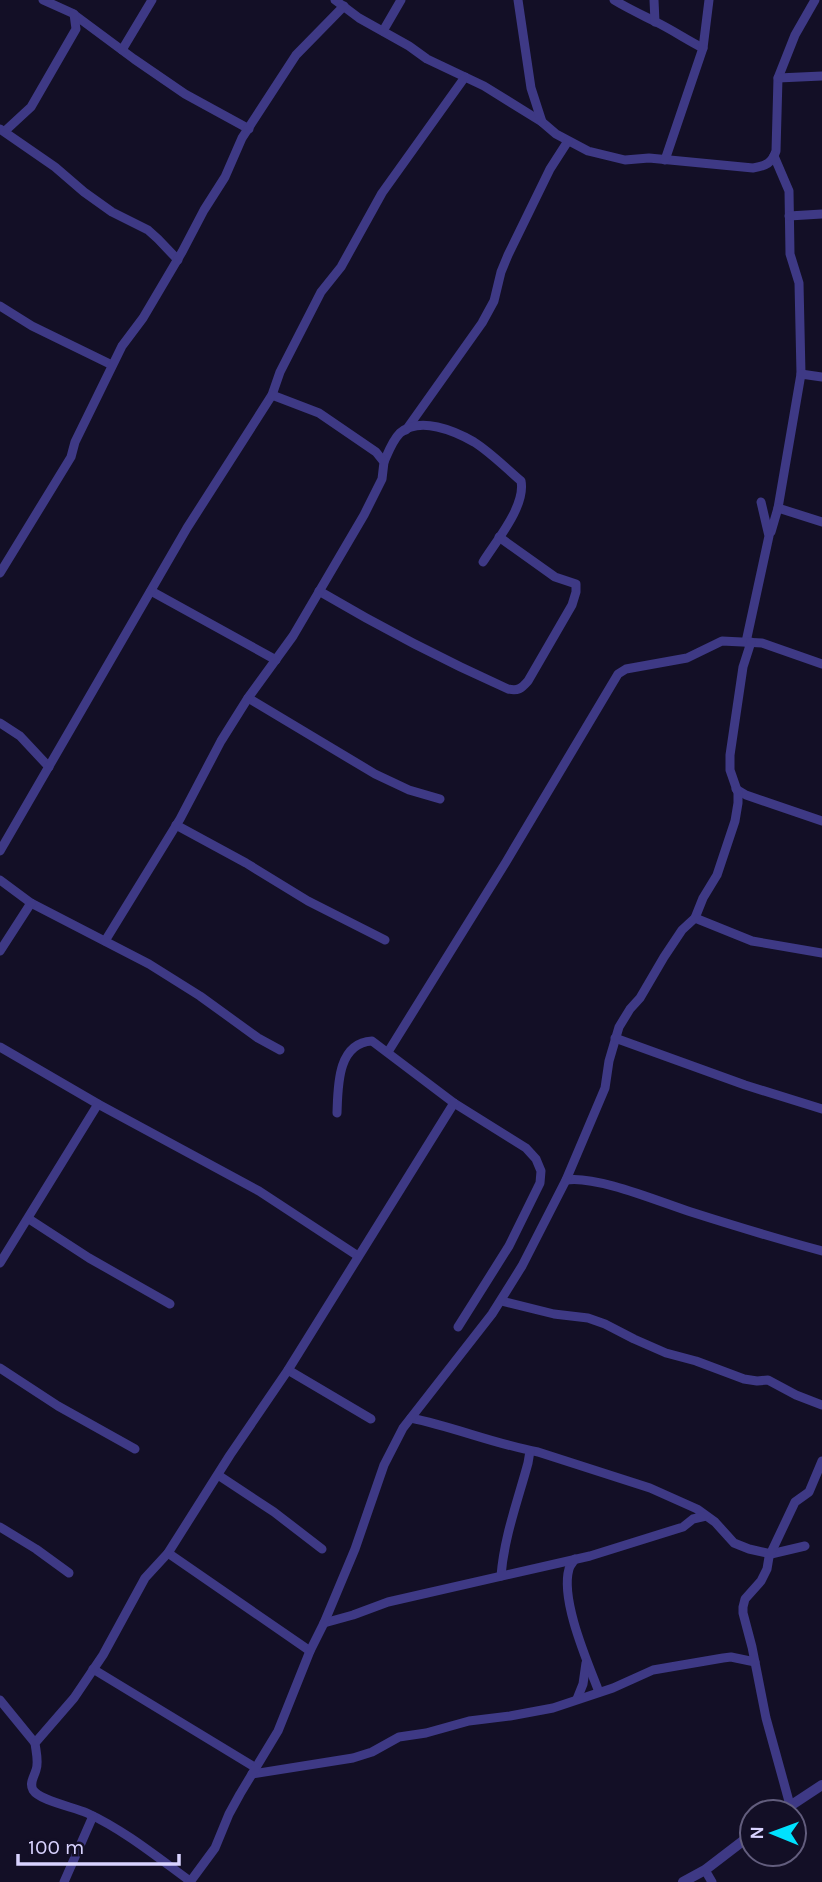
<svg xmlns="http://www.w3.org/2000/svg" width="822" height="1882" viewBox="0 0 822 1882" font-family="Karla,sans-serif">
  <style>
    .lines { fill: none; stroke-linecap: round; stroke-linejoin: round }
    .minor { stroke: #3e3985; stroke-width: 9 }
    .tertiary { stroke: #3e3985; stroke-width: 10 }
  </style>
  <rect width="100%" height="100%" fill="#130f26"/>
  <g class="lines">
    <g class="minor">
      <path d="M 43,0 L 72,13 L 134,59 L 185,94 L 249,129"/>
      <path d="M 335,0 L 359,18 L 409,46 L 427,59 L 484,86 L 542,122 L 556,134 L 588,151 L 625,160 L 649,158 L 753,168 C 766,166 772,163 776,151 L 778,78 L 795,35 L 815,0"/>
      <path d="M 518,0 L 531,88 L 542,122"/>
      <path d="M 614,0 C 627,8 640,14 654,21 C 671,29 687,40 703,48"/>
      <path d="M 654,0 L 655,22"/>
      <path d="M 383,31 L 401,0"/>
      <path d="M 122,50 L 152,0"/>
      <path d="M 778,78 L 822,76"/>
      <path d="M 0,129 L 55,167 L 84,192 L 112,212 L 148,230 L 158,239 L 178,260"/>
      <path d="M 5,131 L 31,107 L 76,29 L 74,14"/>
      <path d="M 774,156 L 789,191 L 790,254 L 799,283 L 801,374"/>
      <path d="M 665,160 L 703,48 L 709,0"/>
      <path d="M 789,216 L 822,214"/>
      <path d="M 0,306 L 32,326 L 112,365"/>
      <path d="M 406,430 L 482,323 L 494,301 L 501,272 L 508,255 L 550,169 L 568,141"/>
      <path d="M 384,462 C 388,453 392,441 400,433 C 420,416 455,431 474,442 C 490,452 507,469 521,481 C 526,506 496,541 483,562"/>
      <path d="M 778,508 L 801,374 L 822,377"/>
      <path d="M 771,532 L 778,508 L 822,522"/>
      <path d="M 0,573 L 71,457 L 75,442 L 122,346 L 143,318 L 182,252 L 204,210 L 225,177 L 242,138 L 296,55 L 344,6"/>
      <path d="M 151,591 L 276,660"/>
      <path d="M 319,591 C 380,627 443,660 508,689 C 518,691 521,689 528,681 L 572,605 L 576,592 L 576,584 L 555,577 L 499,537"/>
      <path d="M 746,642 L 769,536 L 761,502"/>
      <path d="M 248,698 L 375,774 L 409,790 L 440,799"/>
      <path d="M 0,723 L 20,736 L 49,767"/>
      <path d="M 736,789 L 746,795 L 822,821"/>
      <path d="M 176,825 L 246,863 L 308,901 L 385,940"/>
      <path d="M 0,851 L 187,528 L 272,395 L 280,372 L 321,292 L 341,267 L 382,193 L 465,77"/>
      <path d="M 0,880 L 31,903 L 149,964 L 200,996 L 258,1038 L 280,1050"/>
      <path d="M 695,918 L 752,941 L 822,953"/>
      <path d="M 105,941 L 180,819 L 221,741 L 248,698 L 293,636 L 364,515 L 382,479 L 384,462 L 376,452 L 319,413 L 272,395"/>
      <path d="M 0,951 L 31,903"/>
      <path d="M 615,1038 L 745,1085 L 822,1109"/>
      <path d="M 0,1047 L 98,1104 L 259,1191 L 358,1256"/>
      <path d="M 388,1052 L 506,862 L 618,674 L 626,669 L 687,658 L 722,641 L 762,643 L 822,664"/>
      <path d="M 337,1113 C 338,1087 337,1043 372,1041 L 454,1103 L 526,1148 L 536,1159 L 541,1171 L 540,1183 L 509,1246 L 458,1327"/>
      <path d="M 566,1180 C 596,1175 660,1202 691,1212 C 735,1226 778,1239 822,1251"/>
      <path d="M 29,1219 L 89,1258 L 170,1304"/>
      <path d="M 0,1263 L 98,1104"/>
      <path d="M 501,1301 L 554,1314 L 588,1318 L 605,1324 L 634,1339 L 666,1353 L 696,1361 L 744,1379 L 757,1381 L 768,1380 L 796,1395 L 822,1405"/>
      <path d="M 0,1368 L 58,1406 L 135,1449"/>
      <path d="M 288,1370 L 371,1419"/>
      <path d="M 411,1418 C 454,1427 495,1444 538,1452 L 650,1488 L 697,1509 L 715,1522 L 734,1543 L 749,1549 L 771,1554 L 805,1546"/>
      <path d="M 218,1475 L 274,1512 L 322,1549"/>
      <path d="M 0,1527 L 36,1549 L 69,1573"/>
      <path d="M 168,1553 L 310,1651"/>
      <path d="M 575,1559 C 573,1562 570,1565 569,1569 C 560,1600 588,1663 599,1692"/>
      <path d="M 501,1576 C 504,1537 518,1500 528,1463 L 530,1451"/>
      <path d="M 324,1623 L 353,1615 L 388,1602 L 590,1556 L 683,1527 L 693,1519 L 706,1516"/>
      <path d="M 93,1669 L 256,1768"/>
      <path d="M 577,1699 L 583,1684 L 586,1663"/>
      <path d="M 0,1700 L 35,1743"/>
      <path d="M 252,1774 L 353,1758 L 372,1752 L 399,1737 L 426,1733 L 469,1721 L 510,1716 L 553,1708 L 613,1688 L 653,1670 L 723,1658 L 731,1657 L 755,1662"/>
      <path d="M 790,1805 L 766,1718 L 752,1647 L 743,1613 L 743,1607 L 745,1599 L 761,1581 L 767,1569 L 769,1557 L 795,1502 L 809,1492 L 822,1461"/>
      <path d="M 705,1870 L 712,1882"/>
      <path d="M 190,1881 C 157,1857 124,1830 87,1813 C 74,1807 40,1801 33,1790 C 29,1783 34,1777 36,1770 C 39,1762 36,1752 35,1743 L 74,1698 L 103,1655 L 145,1578 L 168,1553 L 230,1455 L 288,1370 L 454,1103"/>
      <path d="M 64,1882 L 93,1816"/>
      <path d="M 190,1882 L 215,1848 L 229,1814 L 240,1794 L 278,1731 L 310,1651 L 324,1623 L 355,1549 L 384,1465 L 403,1428 L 492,1314 L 522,1266 L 566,1180 L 605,1088 L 609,1061 L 619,1027 L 630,1009 L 640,998 L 664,957 L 682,930 L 695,918 L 703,898 L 717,875 L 735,821 L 738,803 L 738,793 L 730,770 L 730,755 L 743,667 L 751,642"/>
    </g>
    <g class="tertiary">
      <path d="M 781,1812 L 822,1785"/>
      <path d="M 683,1882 L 705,1870 L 752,1834"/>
    </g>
  </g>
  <g transform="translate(773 1833) rotate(271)"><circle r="33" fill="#130f26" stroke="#625d7d" stroke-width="2"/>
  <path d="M0-5L12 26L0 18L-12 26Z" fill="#00e1fe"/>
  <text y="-10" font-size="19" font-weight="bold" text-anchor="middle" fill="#d9d3ff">N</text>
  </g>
  <path d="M18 1854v10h161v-10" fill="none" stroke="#d9d3ff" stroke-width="3.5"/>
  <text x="28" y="1854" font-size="21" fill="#d9d3ff" stroke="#130f26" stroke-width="5" paint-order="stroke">100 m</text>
</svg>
